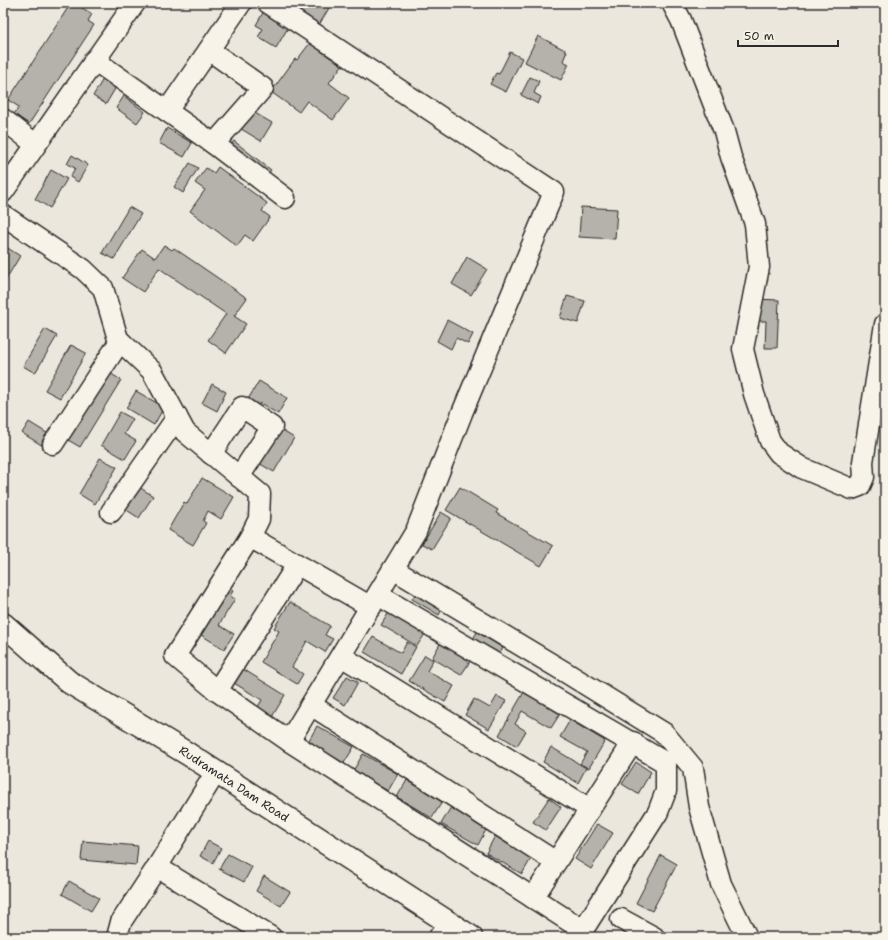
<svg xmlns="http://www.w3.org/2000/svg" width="888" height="940" viewBox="0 0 888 940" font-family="'Shantell Sans',sans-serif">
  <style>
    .building { fill: #b5b2ab; stroke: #2b2b2b }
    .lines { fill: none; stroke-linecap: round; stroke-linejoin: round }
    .minor-casing { stroke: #2b2b2b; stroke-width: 23 }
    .highway-casing { stroke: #2b2b2b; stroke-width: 25 }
    .minor { stroke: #f7f3e8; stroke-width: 20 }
    .highway { stroke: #f7f3e8; stroke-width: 22 }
    .labels { text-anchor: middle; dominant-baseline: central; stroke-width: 3.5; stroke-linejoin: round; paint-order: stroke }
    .street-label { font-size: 12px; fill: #2b2b2b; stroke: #f7f3e8 }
  </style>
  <rect width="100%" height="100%" fill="#ebe7dd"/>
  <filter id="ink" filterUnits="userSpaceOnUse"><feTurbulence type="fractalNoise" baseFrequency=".025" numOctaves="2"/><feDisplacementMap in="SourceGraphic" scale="8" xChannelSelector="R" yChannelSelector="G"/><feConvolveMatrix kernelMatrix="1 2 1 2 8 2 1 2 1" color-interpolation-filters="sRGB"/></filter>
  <g filter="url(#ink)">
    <g class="building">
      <path d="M 71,3 L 83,3 L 81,7 L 92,14 L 88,21 L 94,25 L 29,124 L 14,114 L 19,107 L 8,100 Z"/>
      <path d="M 282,3 L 321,3 L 329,8 L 319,25 Z"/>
      <path d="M 264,11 L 289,26 L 276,48 L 258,37 L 263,29 L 256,25 Z"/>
      <path d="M 538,36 L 567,51 L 563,61 L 569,64 L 561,80 L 525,62 Z"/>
      <path d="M 310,43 L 332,59 L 336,53 L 346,60 L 329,83 L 349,98 L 333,120 L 307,101 L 299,112 L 271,92 L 295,59 L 297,60 Z"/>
      <path d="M 510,52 L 522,58 L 506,92 L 490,84 L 496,73 L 499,74 Z"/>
      <path d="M 530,77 L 539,81 L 534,93 L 541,97 L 538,104 L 521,95 Z"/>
      <path d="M 103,79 L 116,87 L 106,104 L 93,96 Z"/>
      <path d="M 124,96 L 145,112 L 137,123 L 116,108 Z"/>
      <path d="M 248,109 L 272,123 L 261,141 L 238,127 Z"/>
      <path d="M 167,128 L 192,143 L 184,157 L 159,143 Z"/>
      <path d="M 234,141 L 271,170 L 265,179 L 227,150 Z"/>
      <path d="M 72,155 L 88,165 L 78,182 L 70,177 L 75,168 L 67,164 Z"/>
      <path d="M 190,163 L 198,168 L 183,193 L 174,187 Z"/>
      <path d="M 218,167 L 267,203 L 262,211 L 270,217 L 253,241 L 245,235 L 237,246 L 190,211 L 205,190 L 195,183 L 206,168 L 214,173 Z"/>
      <path d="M 51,170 L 67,179 L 50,208 L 35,199 Z"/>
      <path d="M 129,207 L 141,214 L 114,259 L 102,253 Z"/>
      <path d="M 581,207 L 617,209 L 615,239 L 579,237 Z"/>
      <path d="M 3,245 L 20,256 L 3,284 Z"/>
      <path d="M 164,245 L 172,250 L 174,248 L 247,298 L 234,316 L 246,324 L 226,353 L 208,340 L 226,314 L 159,268 L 143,292 L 122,278 L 142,249 L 155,258 Z"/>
      <path d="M 467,257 L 487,269 L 471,295 L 452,284 Z"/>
      <path d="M 567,296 L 585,301 L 578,323 L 560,318 Z"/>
      <path d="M 755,299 L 779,300 L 777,348 L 765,348 L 766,321 L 754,321 Z"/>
      <path d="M 447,320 L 473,334 L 468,344 L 456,338 L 451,349 L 437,341 Z"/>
      <path d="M 45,329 L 57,336 L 35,373 L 23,366 Z"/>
      <path d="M 71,345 L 86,353 L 60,398 L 45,390 Z"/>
      <path d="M 105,370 L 121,380 L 80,447 L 63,437 Z"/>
      <path d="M 259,381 L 287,398 L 278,414 L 260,403 L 258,407 L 247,401 Z"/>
      <path d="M 212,384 L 226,392 L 217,411 L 202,403 Z"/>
      <path d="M 136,391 L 164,407 L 154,425 L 126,408 Z"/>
      <path d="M 120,412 L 133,419 L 124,434 L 136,441 L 125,459 L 101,445 Z"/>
      <path d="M 29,422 L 50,435 L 43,446 L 22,433 Z"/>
      <path d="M 278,428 L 294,438 L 274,472 L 257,462 Z"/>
      <path d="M 100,458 L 117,467 L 95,504 L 79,494 Z"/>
      <path d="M 202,478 L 234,497 L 221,519 L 208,511 L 203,521 L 206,523 L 193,545 L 168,530 L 184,502 L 187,504 Z"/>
      <path d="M 139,487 L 153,496 L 139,518 L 125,509 Z"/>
      <path d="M 460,487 L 498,510 L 496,513 L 553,546 L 541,566 L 446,510 Z"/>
      <path d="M 441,512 L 451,518 L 432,549 L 422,544 Z"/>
      <path d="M 224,586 L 233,591 L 230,596 L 235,599 L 219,625 L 234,634 L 224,649 L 196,632 Z"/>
      <path d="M 417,591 L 443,607 L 439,615 L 412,599 Z"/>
      <path d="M 290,602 L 330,626 L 325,635 L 333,639 L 325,652 L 307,641 L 292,667 L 303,674 L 297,684 L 261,662 L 279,631 L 274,628 Z"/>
      <path d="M 391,609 L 427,631 L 417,646 L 381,625 Z"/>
      <path d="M 477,632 L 503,648 L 499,655 L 473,639 Z"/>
      <path d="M 373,637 L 401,653 L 407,642 L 416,647 L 401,674 L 364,652 Z"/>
      <path d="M 441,642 L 471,660 L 461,675 L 432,658 Z"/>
      <path d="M 425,655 L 433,660 L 427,671 L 454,686 L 445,702 L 409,681 Z"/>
      <path d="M 238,666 L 285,695 L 269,722 L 254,713 L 262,700 L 229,680 Z"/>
      <path d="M 347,676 L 358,682 L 345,705 L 333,698 Z"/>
      <path d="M 524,692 L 560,714 L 551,728 L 522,711 L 515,724 L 526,731 L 517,746 L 499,735 Z"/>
      <path d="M 497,696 L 506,701 L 489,729 L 465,715 L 474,699 L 490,708 Z"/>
      <path d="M 570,720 L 605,741 L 589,768 L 580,764 L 587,752 L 560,737 Z"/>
      <path d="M 317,726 L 354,747 L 344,763 L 308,742 Z"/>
      <path d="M 551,747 L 586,768 L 578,783 L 543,762 Z"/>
      <path d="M 363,754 L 398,774 L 388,791 L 353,771 Z"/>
      <path d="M 636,762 L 651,772 L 638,794 L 622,784 Z"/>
      <path d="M 407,780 L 442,802 L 432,818 L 397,797 Z"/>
      <path d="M 549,798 L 561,807 L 546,830 L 533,822 Z"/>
      <path d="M 451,807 L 487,828 L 478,845 L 441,824 Z"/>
      <path d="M 597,824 L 613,833 L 591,869 L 575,859 Z"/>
      <path d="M 495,836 L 532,857 L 522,874 L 486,853 Z"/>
      <path d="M 83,841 L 138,846 L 136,865 L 81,860 Z"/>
      <path d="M 208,841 L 221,848 L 213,863 L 200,856 Z"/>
      <path d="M 228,854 L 252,867 L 244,882 L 219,869 Z"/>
      <path d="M 661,855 L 677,864 L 652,911 L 636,903 Z"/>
      <path d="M 264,876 L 290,892 L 281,906 L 256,891 Z"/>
      <path d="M 69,881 L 99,898 L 91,911 L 62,894 Z"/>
    </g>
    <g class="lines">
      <g class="minor-casing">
        <g id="minor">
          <path d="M 268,3 L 554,192 L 462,413 L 416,531 L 289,741"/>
          <path d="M 672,3 L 681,20 L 724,131 L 731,157 L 755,224 L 759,267 L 743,349 L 754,394 L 770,441 L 779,453 L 802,468 L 852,489 L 860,486 L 864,477 L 863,462 L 885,324"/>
          <path d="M 209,50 L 263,88 L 214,144"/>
          <path d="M 94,60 L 214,144 L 285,198"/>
          <path d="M 167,111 L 241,3"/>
          <path d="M 3,119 L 35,144"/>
          <path d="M 3,192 L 135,3"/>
          <path d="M 3,215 L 83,269 L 103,288 L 118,339 L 152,371 L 185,432 L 260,494 L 259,519 L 250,537 L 175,656 L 217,691 L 289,741 L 583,930 L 658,812 L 666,791 L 666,763 L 378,595"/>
          <path d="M 53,444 L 120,341"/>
          <path d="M 211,454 L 242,407 L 272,427 L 239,477"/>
          <path d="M 111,512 L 177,417"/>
          <path d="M 250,537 L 371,607"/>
          <path d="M 393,569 L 565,672 L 664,733 L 693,768 L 699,807 L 721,884 L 747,937"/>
          <path d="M 341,656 L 590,809"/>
          <path d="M 217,691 L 297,565"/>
          <path d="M 311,705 L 556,862"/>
          <path d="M 216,772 L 157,867 L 271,937"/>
          <path d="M 533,898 L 633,742"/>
          <path d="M 621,919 L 654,937"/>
          <path d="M 117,937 L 121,922 L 157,867"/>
          <path d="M 439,937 L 450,923"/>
        </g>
      </g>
      <g class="highway-casing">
        <path id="highway" d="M 3,624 L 69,682 L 188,754 L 471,937"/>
      </g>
      <use href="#minor" class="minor"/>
      <use href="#highway" class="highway"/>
    </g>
  </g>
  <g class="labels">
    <g class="street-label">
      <text transform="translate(234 784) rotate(33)">Rudramata Dam Road</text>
    </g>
  </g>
  <rect width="888" height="940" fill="none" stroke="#f7f3e8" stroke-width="16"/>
  <rect x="8" y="8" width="872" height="924" fill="none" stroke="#2b2b2b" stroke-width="1.5" filter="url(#ink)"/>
  <path d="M738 40v6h100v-6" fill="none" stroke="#2b2b2b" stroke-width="2"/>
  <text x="744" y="40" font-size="12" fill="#2b2b2b" stroke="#f7f3e8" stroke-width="3" paint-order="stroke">50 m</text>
</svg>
